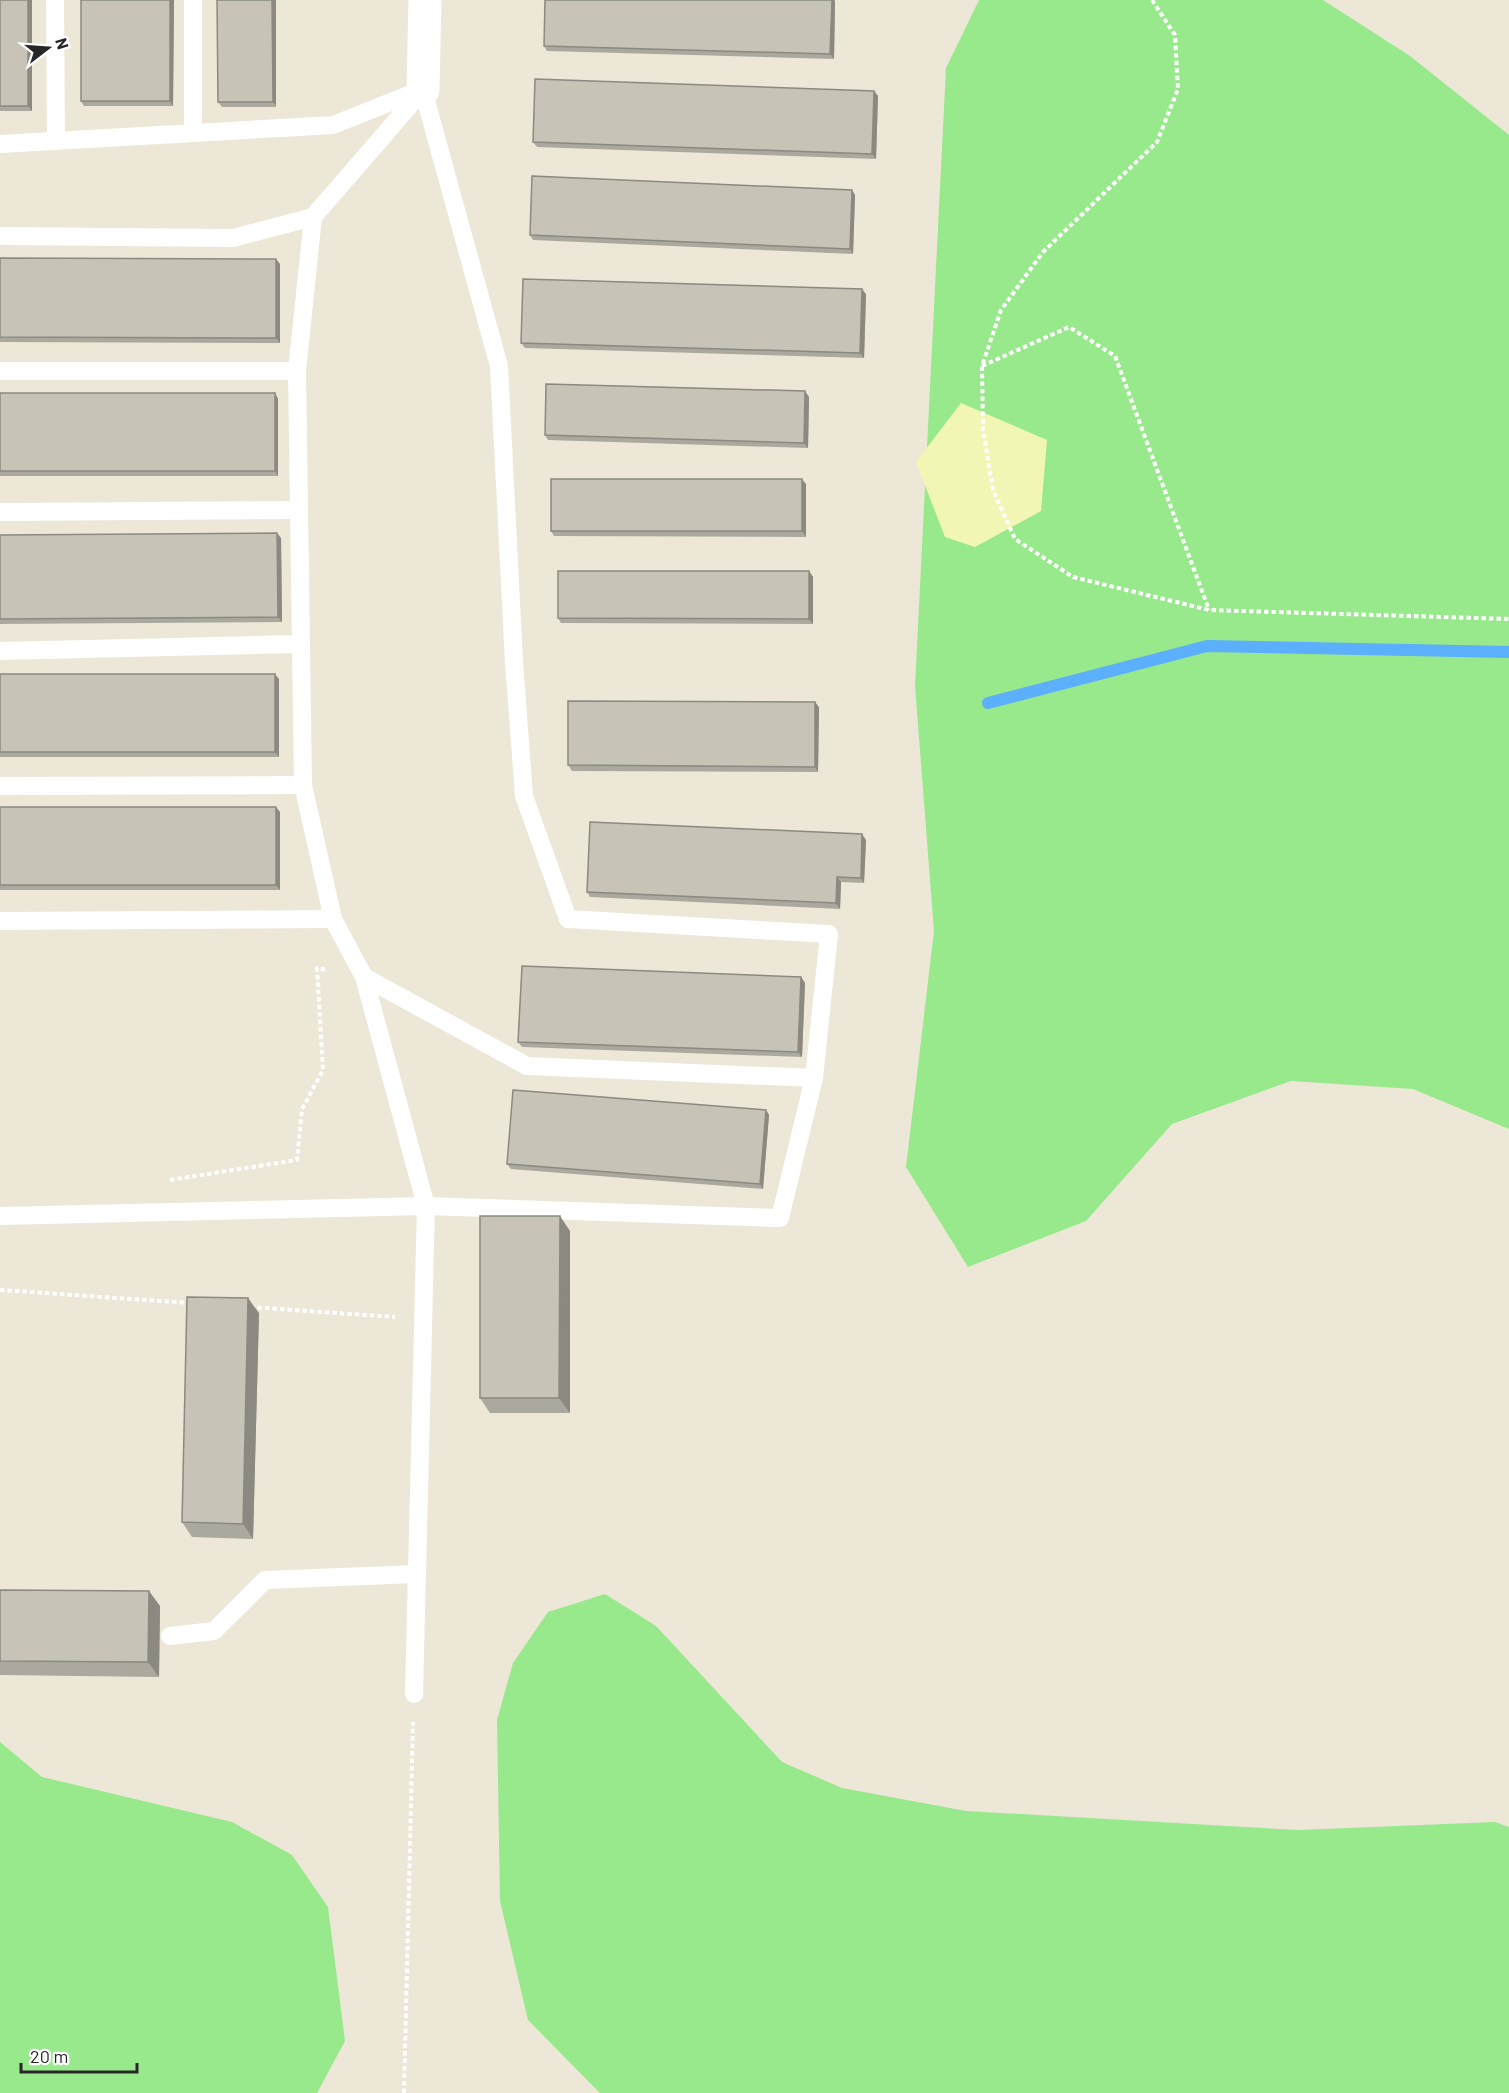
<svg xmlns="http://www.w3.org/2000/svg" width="1509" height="2093" viewBox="0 0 1509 2093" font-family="Barlow,sans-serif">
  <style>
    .green { fill: #98e98c }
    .sand { fill: #f2f6b5 }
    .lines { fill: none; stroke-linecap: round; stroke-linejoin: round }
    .stream { stroke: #5caffb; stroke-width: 12 }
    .path { stroke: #fff; stroke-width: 4; stroke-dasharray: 4.5 3; stroke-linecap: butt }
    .lane { stroke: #fff; stroke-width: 18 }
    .street { stroke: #fff; stroke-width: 33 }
    .wall { fill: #aba99d }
    .shaded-wall { fill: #8b8980 }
    .building { fill: #c7c4b7; stroke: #8b8980; stroke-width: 1.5 }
  </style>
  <rect width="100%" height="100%" fill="#ece7d6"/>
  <g class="green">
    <path d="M 979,0 L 1323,0 L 1410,56 L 1509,135 L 1509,1129 L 1413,1089 L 1291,1081 L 1172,1124 L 1086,1221 L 968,1267 L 906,1167 L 934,931 L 915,686 L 946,68 Z"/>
    <path d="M 605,1594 L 656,1626 L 782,1762 L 842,1788 L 966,1811 L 1298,1830 L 1495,1822 L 1509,1827 L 1509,2093 L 600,2093 L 528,2020 L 500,1901 L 497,1720 L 513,1663 L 548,1612 Z"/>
    <path d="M 0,1742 L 42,1777 L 232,1822 L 292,1855 L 328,1907 L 345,2041 L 317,2093 L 0,2093 Z"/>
  </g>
  <path class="sand" d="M 961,403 L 1047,440 L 1041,511 L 975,547 L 945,537 L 916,462 Z"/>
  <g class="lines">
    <path class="stream" d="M 988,703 L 1207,646 L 1509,652"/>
    <g class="path">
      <path d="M 1152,0 L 1175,35 L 1178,89 L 1157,142 L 1043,252 L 1001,310 L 982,366 L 983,429 L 993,490 L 1015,539 L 1073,577 L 1209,610 L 1509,619"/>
      <path d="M 982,366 L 1069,327 L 1115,356 L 1209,610"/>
      <path d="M 170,1180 L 297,1160 L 302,1109 L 323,1070 L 317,968 L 328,970"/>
      <path d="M 0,1290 L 191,1303"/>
      <path d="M 250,1307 L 395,1317"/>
      <path d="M 404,2093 L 413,1722"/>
    </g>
    <g class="lane">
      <path d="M 55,0 L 56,141"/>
      <path d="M 193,0 L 193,133"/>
      <path d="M 0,144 L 333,125 L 421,90"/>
      <path d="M 0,236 L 233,238 L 313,217"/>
      <path d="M 0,371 L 297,371"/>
      <path d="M 0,512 L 298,510"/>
      <path d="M 0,651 L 301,644"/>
      <path d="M 0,786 L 303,785"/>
      <path d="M 0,921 L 333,919"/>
      <path d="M 364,977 L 527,1066 L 814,1078 L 829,934 L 568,919 L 524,796 L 514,662 L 499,366 L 423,90"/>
      <path d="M 0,1216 L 426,1206 L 780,1218 L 814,1078"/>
      <path d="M 170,1636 L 214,1631 L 265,1580 L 416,1574"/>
      <path d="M 414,1694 L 426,1206 L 364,977 L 333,919 L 303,785 L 297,371 L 313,217 L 423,90"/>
    </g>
    <path class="street" d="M 423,90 L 425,0"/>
  </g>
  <g class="wall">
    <rect x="0" y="0" width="32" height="111"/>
    <path d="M 81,0 L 174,0 L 173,106 L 84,106 L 81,101 Z"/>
    <path d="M 217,0 L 276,107 L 222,107 L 218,102 Z"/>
    <path d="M 832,0 L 834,0 L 835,1 L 834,59 L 547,51 L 544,46 Z"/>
    <path d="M 874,91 L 878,96 L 876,159 L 537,147 L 533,142 Z"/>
    <path d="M 852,190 L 855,195 L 853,254 L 533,240 L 530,235 Z"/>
    <path d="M 0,258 L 280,264 L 280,343 L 0,342 Z"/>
    <path d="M 866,294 L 864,358 L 525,348 L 521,343 Z"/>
    <path d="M 0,393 L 275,393 L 278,399 L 278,476 L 0,476 Z"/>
    <path d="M 809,397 L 808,448 L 548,440 L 545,435 Z"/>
    <path d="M 806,484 L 806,537 L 554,536 L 551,531 Z"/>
    <path d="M 0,535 L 281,538 L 282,622 L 0,624 Z"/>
    <path d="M 809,571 L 813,577 L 813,624 L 561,623 L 558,618 Z"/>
    <path d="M 0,674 L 279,679 L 279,757 L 0,757 Z"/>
    <path d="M 819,707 L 818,772 L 572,771 L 568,765 Z"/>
    <path d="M 0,807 L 280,812 L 280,890 L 0,890 Z"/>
    <path d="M 866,840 L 864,883 L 841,882 L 840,909 L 590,897 L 587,892 Z"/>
    <path d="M 801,977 L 805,983 L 802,1057 L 522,1047 L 518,1042 Z"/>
    <path d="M 766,1110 L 769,1115 L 763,1189 L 511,1169 L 507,1164 Z"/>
    <path d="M 570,1231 L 570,1413 L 490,1413 L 480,1398 Z"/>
    <path d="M 259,1313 L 253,1539 L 192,1537 L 182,1522 Z"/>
    <path d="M 0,1590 L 160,1606 L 159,1677 L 0,1675 Z"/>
  </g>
  <g class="shaded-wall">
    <path d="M 28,0 L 32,0 L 32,111 L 28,106 Z"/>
    <path d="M 170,0 L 174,0 L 173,106 L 170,101 Z"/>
    <path d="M 272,0 L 276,0 L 276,107 L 273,102 Z"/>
    <path d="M 832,0 L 834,0 L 835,1 L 834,59 L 830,54 Z"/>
    <path d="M 874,91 L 878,96 L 876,159 L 872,154 Z"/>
    <path d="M 852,190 L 855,195 L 853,254 L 850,249 Z"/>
    <path d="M 276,259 L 280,264 L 280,343 L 276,338 Z"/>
    <path d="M 862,289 L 866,294 L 864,358 L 860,353 Z"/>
    <path d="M 805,391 L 809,397 L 808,448 L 804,443 Z"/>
    <path d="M 275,393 L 278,399 L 278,476 L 275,471 Z"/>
    <path d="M 802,479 L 806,484 L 806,537 L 802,531 Z"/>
    <path d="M 277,533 L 281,538 L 282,622 L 278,617 Z"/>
    <path d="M 809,571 L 813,577 L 813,624 L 809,619 Z"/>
    <path d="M 275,674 L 279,679 L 279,757 L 275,752 Z"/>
    <path d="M 815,702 L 819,707 L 818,772 L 815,767 Z"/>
    <path d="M 276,807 L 280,812 L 280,890 L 276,885 Z"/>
    <path d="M 862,834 L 866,840 L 864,883 L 861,878 Z"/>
    <path d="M 837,877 L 841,882 L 840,909 L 836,903 Z"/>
    <path d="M 801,977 L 805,983 L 802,1057 L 798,1052 Z"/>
    <path d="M 766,1110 L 769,1115 L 763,1189 L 760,1184 Z"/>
    <path d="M 560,1216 L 570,1231 L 570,1413 L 559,1398 Z"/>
    <path d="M 248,1298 L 259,1313 L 253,1539 L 243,1524 Z"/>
    <path d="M 149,1591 L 160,1606 L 159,1677 L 148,1662 Z"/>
  </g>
  <g class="building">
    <rect x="0" y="0" width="28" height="106"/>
    <rect x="81" y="0" width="89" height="101"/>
    <path d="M 217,0 L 272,0 L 273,102 L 218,102 Z"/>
    <path d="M 545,0 L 832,0 L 830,54 L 544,46 Z"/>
    <path d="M 535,79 L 874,91 L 872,154 L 533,142 Z"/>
    <path d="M 532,176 L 852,190 L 850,249 L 530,235 Z"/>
    <path d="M 0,258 L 276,259 L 276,338 L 0,337 Z"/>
    <path d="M 523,279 L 862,289 L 860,353 L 521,343 Z"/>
    <path d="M 546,384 L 805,391 L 804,443 L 545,435 Z"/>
    <rect x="0" y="393" width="275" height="78"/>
    <rect x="551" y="479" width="251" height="52"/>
    <path d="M 277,533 L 278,617 L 0,619 L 0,535 Z"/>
    <path d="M 558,571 L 809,571 L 809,619 L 558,618 Z"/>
    <rect x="0" y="674" width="275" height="78"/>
    <path d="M 568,701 L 815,702 L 815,767 L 568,765 Z"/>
    <rect x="0" y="807" width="276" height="78"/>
    <path d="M 590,822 L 862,834 L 861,878 L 837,877 L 836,903 L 587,892 Z"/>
    <path d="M 522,966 L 801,977 L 798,1052 L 518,1042 Z"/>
    <path d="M 513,1090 L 766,1110 L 760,1184 L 507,1164 Z"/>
    <path d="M 480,1216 L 560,1216 L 559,1398 L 480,1398 Z"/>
    <path d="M 187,1297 L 248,1298 L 243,1524 L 182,1522 Z"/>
    <path d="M 0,1590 L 149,1591 L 148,1662 L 0,1661 Z"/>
  </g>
  <g transform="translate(48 48) rotate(73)" stroke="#ffffff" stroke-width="4.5" paint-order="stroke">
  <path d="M0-4.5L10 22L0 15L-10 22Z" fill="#272727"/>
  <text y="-9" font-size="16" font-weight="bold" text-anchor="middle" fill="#272727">N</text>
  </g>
  <path d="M21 2063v9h116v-9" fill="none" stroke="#272727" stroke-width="3"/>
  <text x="30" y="2063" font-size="18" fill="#272727" stroke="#ffffff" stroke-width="4.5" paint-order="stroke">20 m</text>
</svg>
